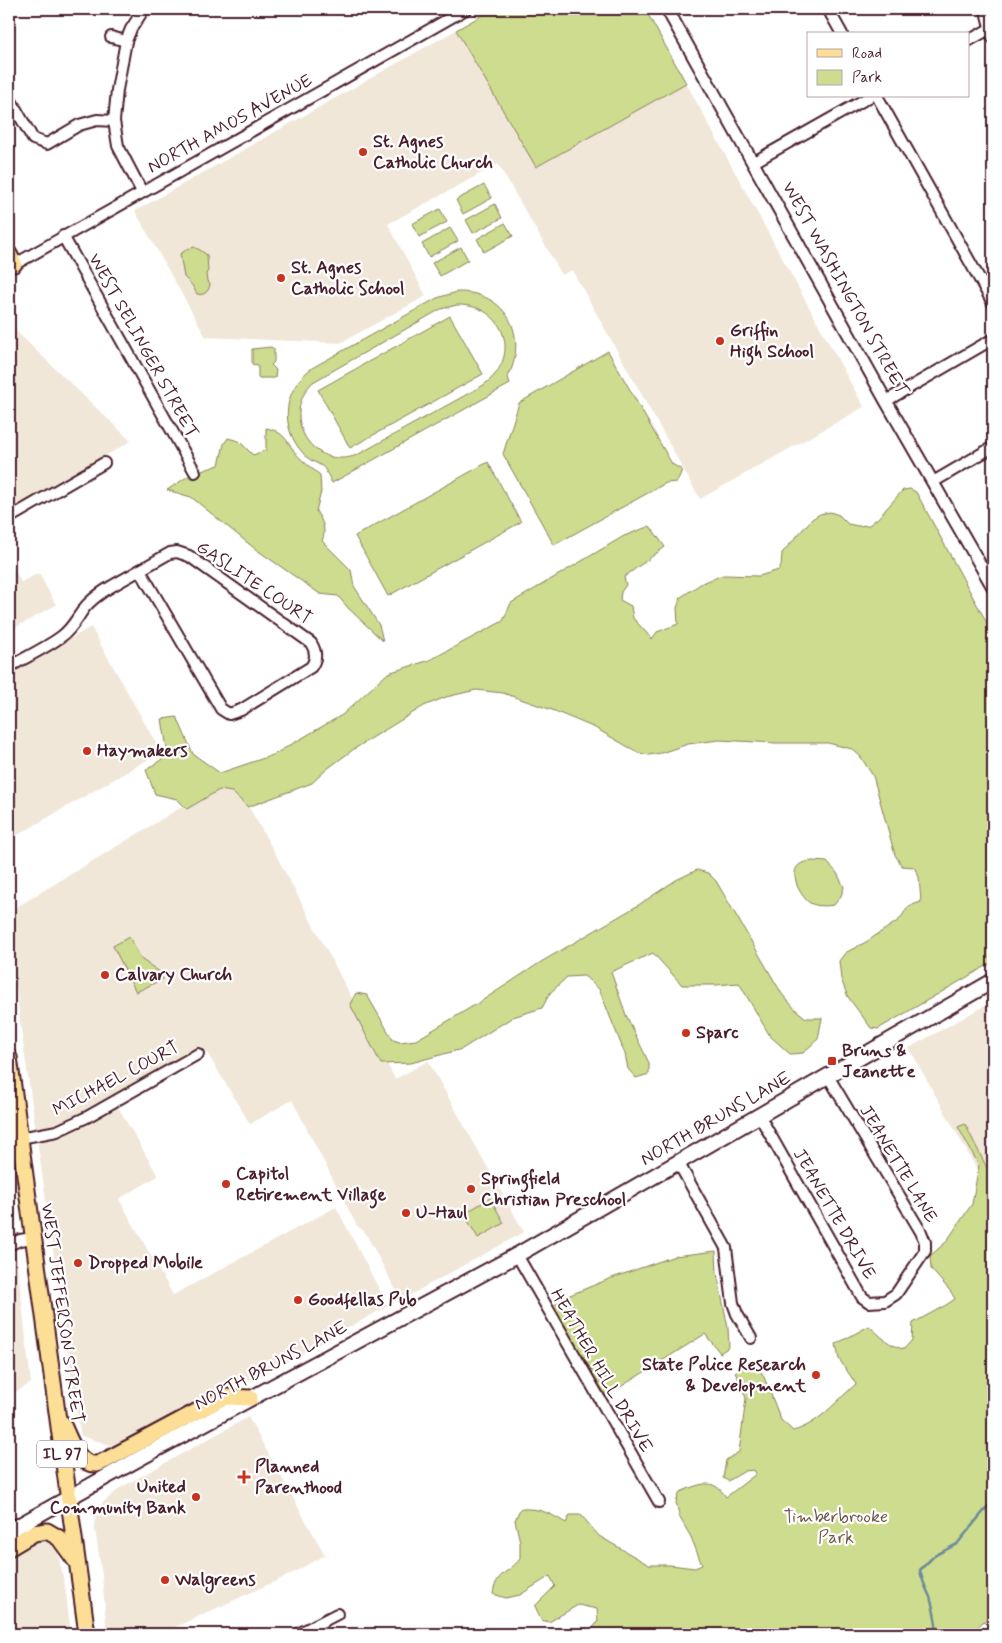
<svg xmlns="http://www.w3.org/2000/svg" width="1002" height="1643" viewBox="0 0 1002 1643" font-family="Mynerve,sans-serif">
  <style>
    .built { fill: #f0e7d9 }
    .green { fill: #cddc8f; stroke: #8c7e5d; fill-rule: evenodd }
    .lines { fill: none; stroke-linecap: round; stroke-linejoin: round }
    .stream { stroke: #6c8a98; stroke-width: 2.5 }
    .minor-casing { stroke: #4a1f2b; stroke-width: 14 }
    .tertiary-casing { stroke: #4a1f2b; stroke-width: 15 }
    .secondary-casing { stroke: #4a1f2b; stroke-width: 18 }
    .primary-casing { stroke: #4a1f2b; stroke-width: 19 }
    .minor { stroke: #fff; stroke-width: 10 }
    .tertiary { stroke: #fff; stroke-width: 11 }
    .secondary { stroke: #fff; stroke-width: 14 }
    .primary { stroke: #fcde96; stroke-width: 15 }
    .poi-dot { fill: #c8321e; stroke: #fff; stroke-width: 2 }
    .labels { text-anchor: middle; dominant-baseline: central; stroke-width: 4.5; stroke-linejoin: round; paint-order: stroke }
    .shield { fill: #fff; stroke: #80626b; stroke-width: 1 }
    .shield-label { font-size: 16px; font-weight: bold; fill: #4a1f2b }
    .street-label { font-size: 18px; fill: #4a1f2b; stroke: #fff }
    .poi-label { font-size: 18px; font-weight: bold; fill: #4a1f2b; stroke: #fff; text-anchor: start }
    .park-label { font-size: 18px; fill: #715849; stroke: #fff }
  </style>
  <rect width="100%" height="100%" fill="#fff"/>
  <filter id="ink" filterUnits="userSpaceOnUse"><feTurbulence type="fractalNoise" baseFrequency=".02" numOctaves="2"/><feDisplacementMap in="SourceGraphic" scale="10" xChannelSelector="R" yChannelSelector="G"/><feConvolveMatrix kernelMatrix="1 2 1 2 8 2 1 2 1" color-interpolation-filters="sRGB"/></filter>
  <g filter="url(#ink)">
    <g class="built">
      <path d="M 456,30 L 536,167 L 686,83 L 864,407 L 700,499 L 572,270 L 562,275 L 498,164 L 388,224 L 426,296 L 340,343 L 206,337 L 135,211 Z"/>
      <path d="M 9,322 L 20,335 L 131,441 L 9,512 Z"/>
      <path d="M 9,559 L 21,582 L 39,573 L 56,605 L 9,631 Z"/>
      <path d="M 91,627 L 161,752 L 9,840 L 9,673 Z"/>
      <path d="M 216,788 L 230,789 L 246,802 L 275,853 L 395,1079 L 428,1061 L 524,1232 L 401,1300 L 371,1243 L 364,1231 L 357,1226 L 292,1100 L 250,1124 L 204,1048 L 114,1100 L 158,1176 L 119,1199 L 173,1295 L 336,1207 L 388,1306 L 260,1376 L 220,1391 L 117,1447 L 81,1436 L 78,1421 L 20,1022 L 13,960 L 11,934 L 13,931 L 10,911 L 180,808 Z"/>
      <path d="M 993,1001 L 993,1198 L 909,1048 Z"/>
      <path d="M 9,1189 L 31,1383 L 9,1396 Z"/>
      <path d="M 248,1417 L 325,1555 L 287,1576 L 160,1634 L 107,1634 L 102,1576 L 94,1523 L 99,1506 L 120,1488 Z"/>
      <path d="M 35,1539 L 45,1539 L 48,1540 L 53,1542 L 57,1549 L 65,1586 L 71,1634 L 9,1634 L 9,1554 Z"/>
    </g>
    <g class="green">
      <path d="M 493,9 L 645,9 L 686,83 L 536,167 L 456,30 Z"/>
      <path d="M 484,185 L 492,198 L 463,214 L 456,200 Z"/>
      <path d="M 495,204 L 502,218 L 473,233 L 466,220 Z"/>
      <path d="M 440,209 L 447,222 L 419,237 L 412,224 Z"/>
      <path d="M 505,223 L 513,236 L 484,252 L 477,239 Z"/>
      <path d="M 450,228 L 458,241 L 429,257 L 422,244 Z"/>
      <path d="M 194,247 L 200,250 L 207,255 L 208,271 L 206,274 L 207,281 L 210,284 C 209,291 205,296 197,294 L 192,285 L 184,277 L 180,254 L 186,250 Z"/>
      <path d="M 461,247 L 468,260 L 440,276 L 432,263 Z"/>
      <path d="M 457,292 C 506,291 529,335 508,377 L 510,384 L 332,483 C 329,478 326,469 322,466 C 315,462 308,460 303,453 C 279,427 283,389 312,368 L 437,298 ZM 457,305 C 506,304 523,359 482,386 L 357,455 C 312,472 279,415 313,382 L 441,309 Z"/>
      <path d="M 450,316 L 483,374 L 350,448 L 318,390 Z"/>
      <path d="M 271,347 L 274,349 L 274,362 L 271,365 L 276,370 L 275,378 L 258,378 L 258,365 L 252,364 L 252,349 Z"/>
      <path d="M 608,351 L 672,464 L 682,470 L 677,482 L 666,483 L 554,545 L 503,454 L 519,403 Z"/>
      <path d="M 266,428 C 288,432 287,446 301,459 C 307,465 314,470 320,475 L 321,492 L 316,511 C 322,520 327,530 322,541 L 351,570 L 354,586 L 379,625 L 383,641 L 348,608 L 338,596 L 320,594 L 254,548 L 191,497 L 167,490 L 190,475 L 219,465 L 224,444 L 228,438 L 239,441 L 253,455 L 266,450 Z"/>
      <path d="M 488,462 L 521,522 L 388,596 L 355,536 Z"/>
      <path d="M 910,489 L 916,492 L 993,634 L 993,962 L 878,1029 L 871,1028 L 848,997 L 841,979 L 839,961 L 845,953 L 866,942 L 899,920 L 909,906 L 921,902 L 919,877 L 914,867 L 902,866 L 895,855 L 873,776 L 860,756 L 852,749 L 828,743 L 776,743 L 719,740 L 688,744 L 661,753 L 649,755 L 639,753 L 595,728 L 552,710 L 503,693 L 476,690 L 446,697 L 424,706 L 354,749 L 327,769 L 312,783 L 248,807 L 232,792 L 219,790 L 187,809 L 177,799 L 155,794 L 146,770 L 168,755 L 162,719 L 177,717 L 193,754 L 220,773 L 273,755 L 342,715 L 388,673 L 430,660 L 503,621 L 511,603 L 624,536 L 650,526 L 665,547 L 624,577 L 626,585 L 621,592 L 620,600 L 631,606 L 633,618 L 652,639 L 657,632 L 678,624 L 677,608 L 681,597 L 702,583 L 723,575 L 759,576 L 779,570 L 781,566 L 782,553 L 812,519 L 820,514 L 830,512 L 839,515 L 848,524 L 858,526 L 869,525 L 878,518 L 903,490 Z"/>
      <path d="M 813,861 L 827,862 L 837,873 L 844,887 L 841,896 L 834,905 C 826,906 818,907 810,903 C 805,900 801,893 798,888 C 792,871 794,862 813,861 Z"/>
      <path d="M 697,870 L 708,873 L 716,881 L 782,994 L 795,1009 L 806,1018 L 822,1018 L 818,1039 L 803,1053 L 790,1054 L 770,1036 L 739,983 L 716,985 L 682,985 L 653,953 L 611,972 L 626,1015 L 649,1063 L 649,1074 L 636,1078 L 628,1069 L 625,1054 L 599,989 L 584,976 L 567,977 L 550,993 L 542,1008 L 513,1017 L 462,1049 L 411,1063 L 381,1064 L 350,1004 L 356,993 L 367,995 L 393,1040 L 400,1042 L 416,1040 L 480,1002 L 541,962 L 637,906 L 676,880 Z"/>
      <path d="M 129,937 L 142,960 L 160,972 L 163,979 L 136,992 L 113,946 Z"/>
      <path d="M 965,1124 L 993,1180 L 993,1615 L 983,1622 L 970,1634 L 589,1634 L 598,1621 L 597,1609 L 578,1605 L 549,1622 L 541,1620 L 535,1606 L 555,1586 L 550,1576 L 520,1595 L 506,1598 L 493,1594 C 496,1572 508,1574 520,1559 L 520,1542 L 515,1520 L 520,1509 C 541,1508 549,1513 566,1523 L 570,1515 L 581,1515 L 599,1536 L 649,1565 L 670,1565 L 695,1568 L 702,1565 L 691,1537 L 680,1518 L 676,1502 L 680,1492 C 698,1485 713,1476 726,1497 L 756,1474 L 754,1470 L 745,1471 L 728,1481 L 723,1478 L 726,1460 L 739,1452 L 746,1398 L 735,1372 L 749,1364 L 758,1366 L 764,1377 L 781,1420 L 793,1431 C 819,1424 836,1401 856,1384 L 839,1359 L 836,1344 L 869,1326 C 880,1335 890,1347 904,1349 L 912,1340 L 913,1323 L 946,1305 L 955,1299 L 951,1292 L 931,1269 L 930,1256 L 946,1242 L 972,1204 L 979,1165 L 958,1127 Z"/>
      <path d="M 490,1198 L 504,1223 L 478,1238 L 464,1214 Z"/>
      <path d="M 716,1251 L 717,1273 L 728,1328 L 729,1347 L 720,1353 L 705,1334 L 606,1396 L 553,1306 L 570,1295 L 609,1279 L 675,1256 Z"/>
    </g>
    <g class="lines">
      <path class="stream" d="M 937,1634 C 936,1621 934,1610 930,1597 C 926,1588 922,1581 920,1570 L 934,1556 L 957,1544 L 993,1500"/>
      <g class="minor-casing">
        <g id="minor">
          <path d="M 828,9 L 842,34"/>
          <path d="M 111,37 L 126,41"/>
          <path d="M 968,41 L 993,27"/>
          <path d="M 877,96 L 993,303"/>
          <path d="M 9,97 L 33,139 L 47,144 L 79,125 L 97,120 L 114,121"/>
          <path d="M 754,162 L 871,96"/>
          <path d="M 142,192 L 118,146 L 114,121 L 117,90 L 126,41 L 131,29 L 144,9"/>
          <path d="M 63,236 L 195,472"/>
          <path d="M 10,267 L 202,159 L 466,9"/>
          <path d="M 886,401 L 993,339"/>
          <path d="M 933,482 L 993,447"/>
          <path d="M 9,518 L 104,463"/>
          <path d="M 177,552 L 189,556 L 311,643 C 316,651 317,659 311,667 L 241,710 L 229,714 L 221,709 L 140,570 L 170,553 Z"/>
          <path d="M 9,667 C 26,657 46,648 62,636 C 73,628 78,616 86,606 C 101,590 122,581 140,570"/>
          <path d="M 759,1115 L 862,1297 L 869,1302 L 885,1301 L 896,1294 L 925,1251 L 925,1242 L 921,1232 L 828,1076"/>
          <path d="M 20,1138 L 57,1131 L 87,1117 L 198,1054"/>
          <path d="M 678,1162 L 726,1248 L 733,1303 L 737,1314 L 751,1338"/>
          <path d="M 9,1245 L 20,1240 L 33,1238"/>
          <path d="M 517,1255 L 659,1502"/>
          <path d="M 298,1634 L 337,1614"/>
        </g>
      </g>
      <g class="tertiary-casing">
        <g id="tertiary">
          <path d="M 667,9 L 886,401 L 993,587"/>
          <path d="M 986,9 L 993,37"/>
        </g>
      </g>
      <g class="secondary-casing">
        <path id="secondary" d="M 9,1531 L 142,1457 L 517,1255 L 993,981"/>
      </g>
      <g class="primary-casing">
        <g id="primary">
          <path d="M 9,254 L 14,264"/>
          <path d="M 9,1057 L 87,1634"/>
          <path d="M 62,1423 C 69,1437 77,1466 97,1464 C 100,1463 104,1461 108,1459 L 222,1398 L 227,1397 L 250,1398"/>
          <path d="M 9,1548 L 34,1533 L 47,1531 L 59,1538 L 75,1560"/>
        </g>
      </g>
      <use href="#minor" class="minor"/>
      <use href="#tertiary" class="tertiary"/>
      <use href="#secondary" class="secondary"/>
      <use href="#primary" class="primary"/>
    </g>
  </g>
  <g class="poi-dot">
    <circle cx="363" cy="152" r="5"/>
    <circle cx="281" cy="278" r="5"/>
    <circle cx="720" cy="341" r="5"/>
    <circle cx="87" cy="751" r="5"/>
    <circle cx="105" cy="975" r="5"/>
    <circle cx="686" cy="1033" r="5"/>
    <rect x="827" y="1056" width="10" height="10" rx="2.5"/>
    <circle cx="226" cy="1184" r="5"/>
    <circle cx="471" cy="1189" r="5"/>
    <circle cx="406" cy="1213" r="5"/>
    <circle cx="78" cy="1263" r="5"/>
    <circle cx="298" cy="1300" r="5"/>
    <circle cx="816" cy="1375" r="5"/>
    <path d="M241.5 1469.5h5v5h5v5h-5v5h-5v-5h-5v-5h5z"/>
    <circle cx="196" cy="1497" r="5"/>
    <circle cx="165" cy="1580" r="5"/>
  </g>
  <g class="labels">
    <rect class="shield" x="37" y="1440.5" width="50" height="27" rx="4"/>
    <g class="shield-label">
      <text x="62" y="1454">IL 97</text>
    </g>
    <g class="street-label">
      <text transform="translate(230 124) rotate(-29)">NORTH AMOS AVENUE</text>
      <text transform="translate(845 289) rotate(61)">WEST WASHINGTON STREET</text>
      <text transform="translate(143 346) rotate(61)">WEST SELINGER STREET</text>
      <text transform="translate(254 583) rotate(34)">GASLITE COURT</text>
      <text transform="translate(116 1079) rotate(-28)">MICHAEL COURT</text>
      <text transform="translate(716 1119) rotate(-30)">NORTH BRUNS LANE</text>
      <text transform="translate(898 1164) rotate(59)">JEANETTE LANE</text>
      <text transform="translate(834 1214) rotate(60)">JEANETTE DRIVE</text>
      <text transform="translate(62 1313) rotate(82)">WEST JEFFERSON STREET</text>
      <text transform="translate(271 1366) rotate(-28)">NORTH BRUNS LANE</text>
      <text transform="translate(601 1371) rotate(60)">HEATHER HILL DRIVE</text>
    </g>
    <g class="poi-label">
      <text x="373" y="142">St. Agnes<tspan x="373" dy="21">Catholic Church</tspan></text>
      <text x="291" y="268">St. Agnes<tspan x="291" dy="21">Catholic School</tspan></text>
      <text x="730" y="331">Griffin<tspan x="730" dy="21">High School</tspan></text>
      <text x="97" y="751">Haymakers</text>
      <text x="115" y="975">Calvary Church</text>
      <text x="696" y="1033">Sparc</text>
      <text x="842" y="1051">Bruns &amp;<tspan x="842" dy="21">Jeanette</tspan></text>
      <text x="236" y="1174">Capitol<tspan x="236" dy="21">Retirement Village</tspan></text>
      <text x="481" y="1179">Springfield<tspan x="481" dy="21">Christian Preschool</tspan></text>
      <text x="416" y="1213">U-Haul</text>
      <text x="88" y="1263">Dropped Mobile</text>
      <text x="308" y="1300">Goodfellas Pub</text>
      <text x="806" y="1365" text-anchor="end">State Police Research<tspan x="806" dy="21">&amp; Development</tspan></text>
      <text x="255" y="1467">Planned<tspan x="255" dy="21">Parenthood</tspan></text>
      <text x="186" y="1487" text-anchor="end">United<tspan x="186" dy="21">Community Bank</tspan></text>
      <text x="175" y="1580">Walgreens</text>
    </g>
    <g class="park-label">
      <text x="836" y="1517">Timberbrooke<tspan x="836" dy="21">Park</tspan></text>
    </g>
  </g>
  <rect width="1002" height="1643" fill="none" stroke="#fff" stroke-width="30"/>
  <rect x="15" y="15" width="972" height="1613" fill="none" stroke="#4a1f2b" stroke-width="2" filter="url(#ink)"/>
  <rect x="807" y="32" width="162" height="65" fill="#ffffff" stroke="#b7a5aa"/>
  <rect x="817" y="49" width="25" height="8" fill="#fcde96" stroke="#b7a5aa"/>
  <text x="852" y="58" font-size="15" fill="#4a1f2b">Road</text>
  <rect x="817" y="70" width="25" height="15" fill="#cddc8f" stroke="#b7a5aa"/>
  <text x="852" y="82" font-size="15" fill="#4a1f2b">Park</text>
</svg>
